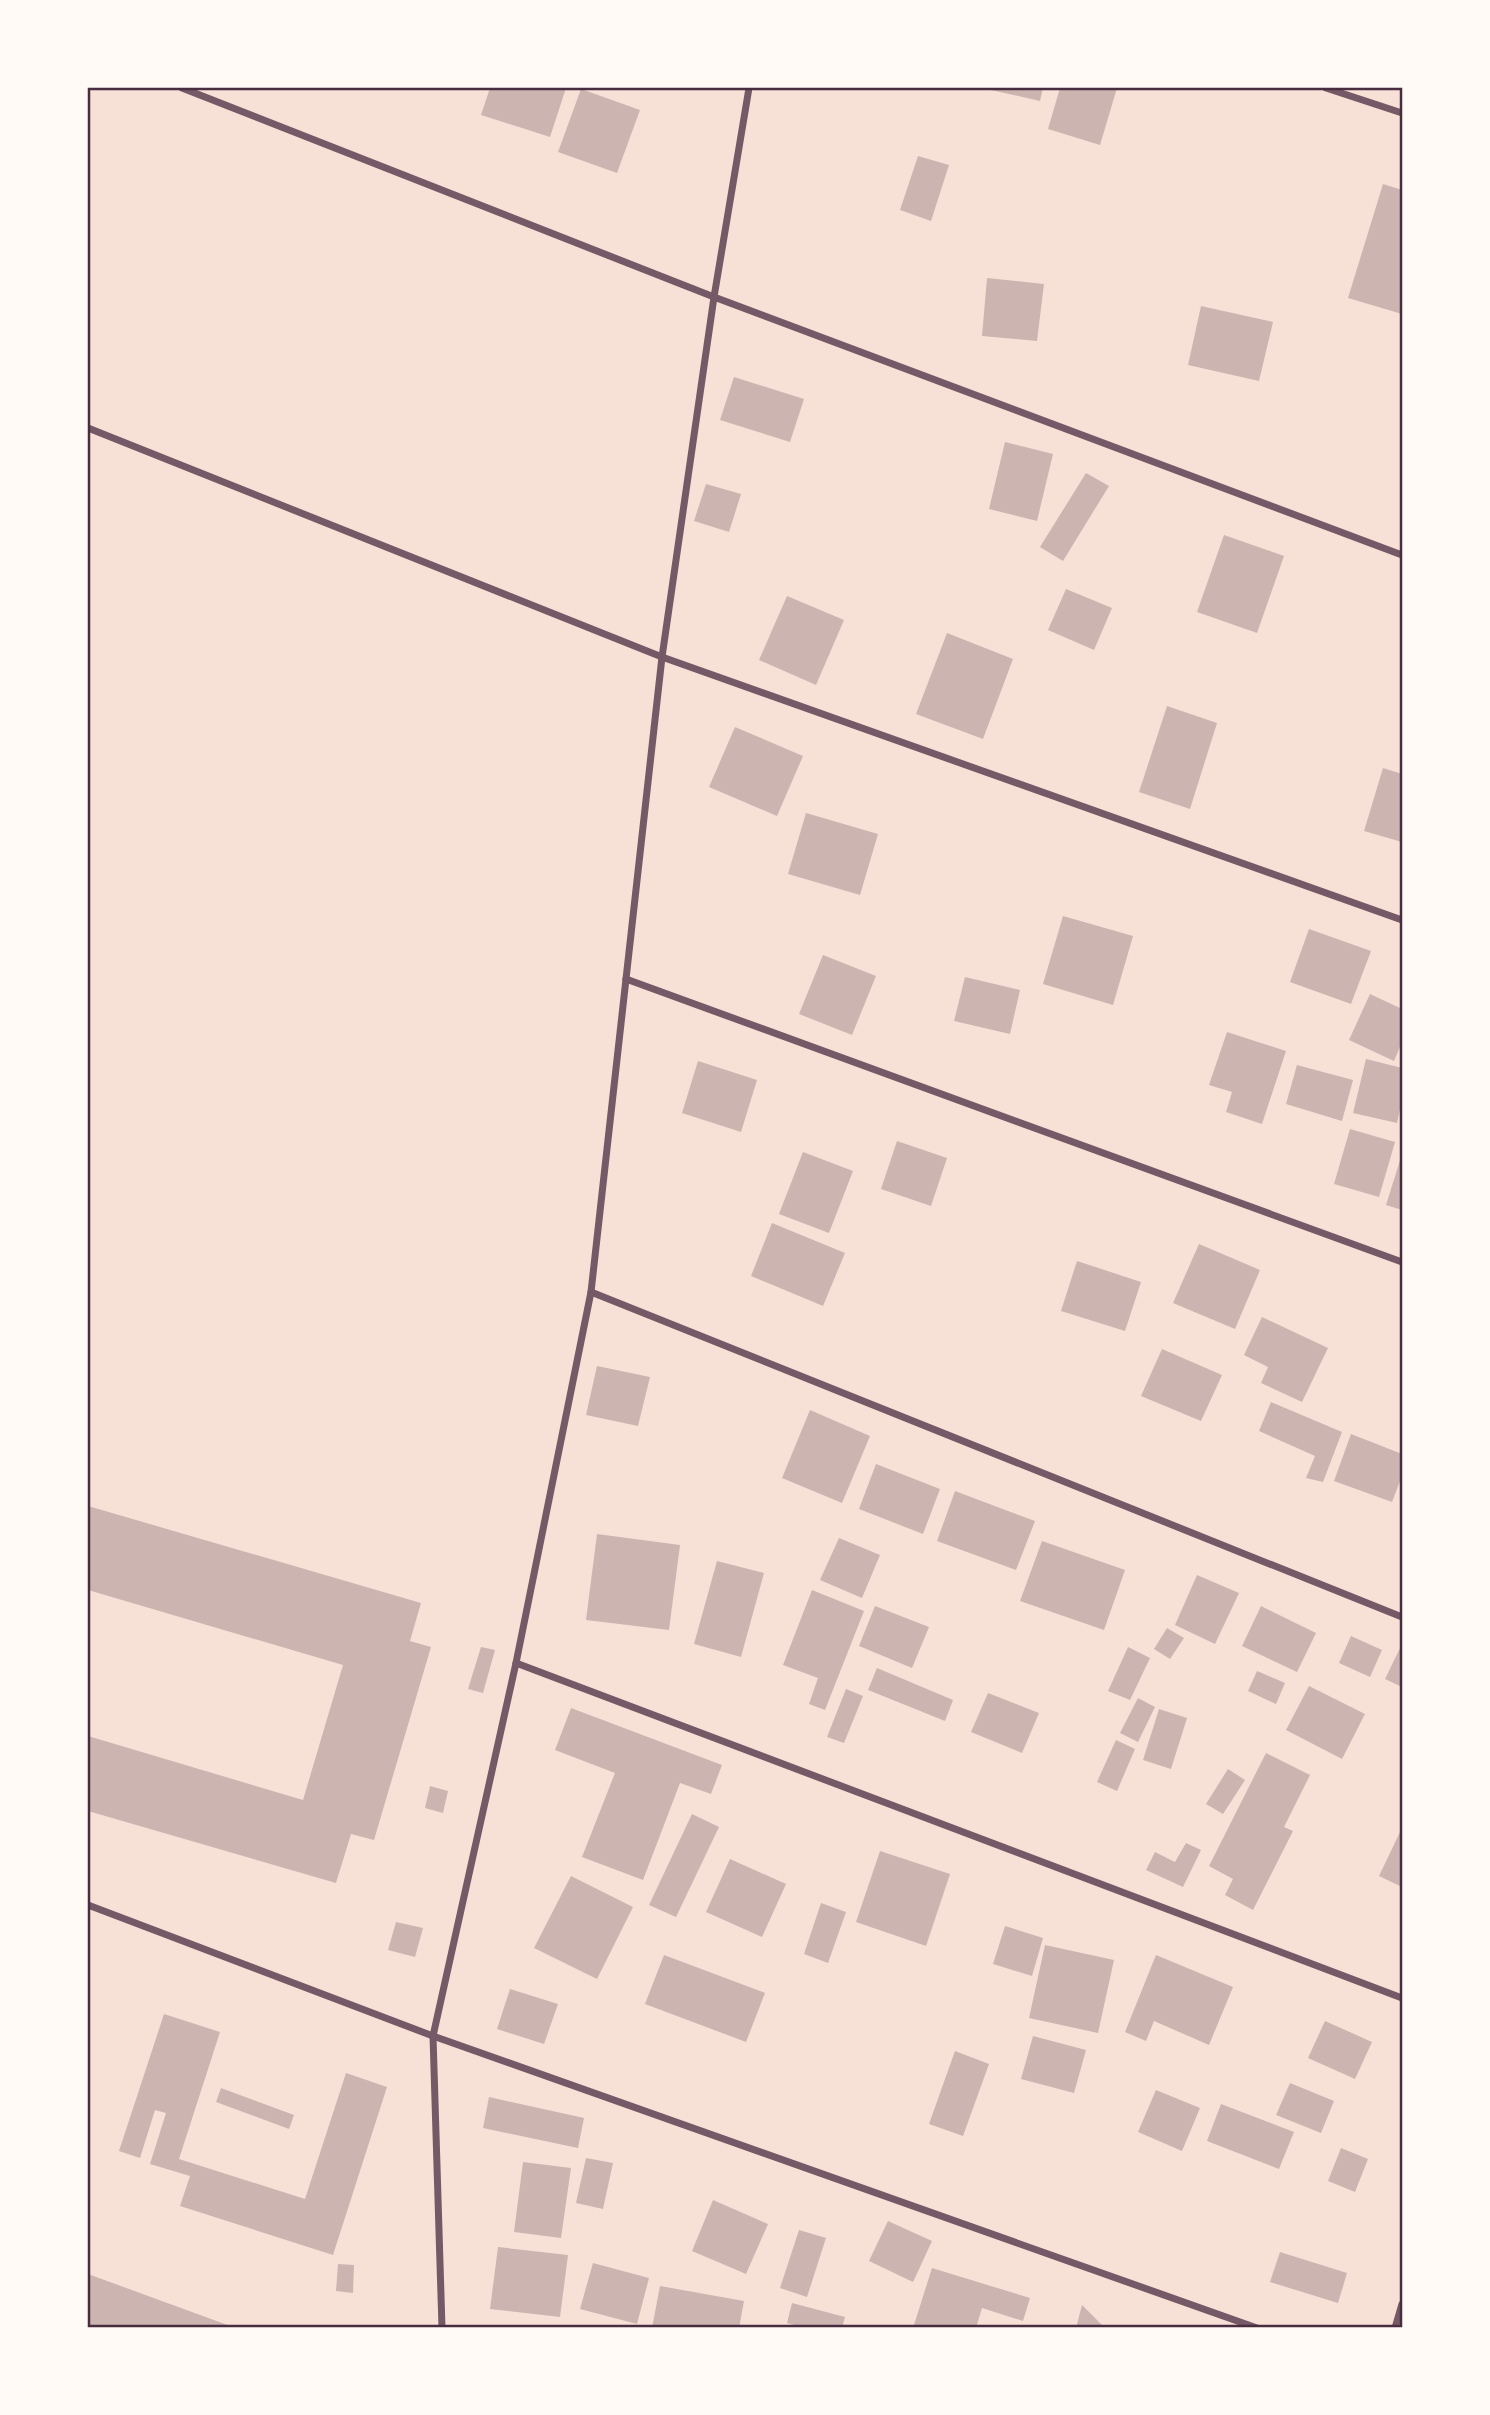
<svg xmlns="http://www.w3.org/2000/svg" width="1490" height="2415" viewBox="0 0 1490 2415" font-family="'Fira Sans Condensed',sans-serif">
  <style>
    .building { fill: #ccb4b1 }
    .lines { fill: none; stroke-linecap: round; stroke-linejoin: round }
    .minor { stroke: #755966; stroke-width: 7 }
    .neatline { fill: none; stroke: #4a2c40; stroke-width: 2.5 }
  </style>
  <rect width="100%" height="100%" fill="#f7e1d7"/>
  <g class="building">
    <path d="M 490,88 L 566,88 L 550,137 L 481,115 Z"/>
    <path d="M 982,88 L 1043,88 L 1040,101 Z"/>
    <path d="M 1060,88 L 1117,88 L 1100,145 L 1048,129 Z"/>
    <path d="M 581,89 L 640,110 L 617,173 L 558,152 Z"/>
    <path d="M 918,156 L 949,165 L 931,221 L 900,210 Z"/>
    <path d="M 1383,184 L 1402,190 L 1402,314 L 1348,298 Z"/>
    <path d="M 987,278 L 1044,284 L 1037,341 L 982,336 Z"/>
    <path d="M 1201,306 L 1273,322 L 1259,381 L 1188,365 Z"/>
    <path d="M 734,377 L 804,399 L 790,442 L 720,420 Z"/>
    <path d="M 1005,442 L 1053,454 L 1037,521 L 989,509 Z"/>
    <path d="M 1086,473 L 1109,486 L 1063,561 L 1040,547 Z"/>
    <path d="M 706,484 L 741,494 L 729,532 L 694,521 Z"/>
    <path d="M 1224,535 L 1284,556 L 1257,633 L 1197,612 Z"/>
    <path d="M 1066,589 L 1112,608 L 1094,650 L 1048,630 Z"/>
    <path d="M 787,596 L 844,620 L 816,685 L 759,660 Z"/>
    <path d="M 947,633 L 1013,659 L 983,739 L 916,714 Z"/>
    <path d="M 1167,706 L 1217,723 L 1190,809 L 1139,792 Z"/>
    <path d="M 735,727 L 803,756 L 777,816 L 709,787 Z"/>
    <path d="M 1383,768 L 1402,774 L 1402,842 L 1364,831 Z"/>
    <path d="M 806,813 L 878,834 L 860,895 L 788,874 Z"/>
    <path d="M 1063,916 L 1133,936 L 1113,1005 L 1043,984 Z"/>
    <path d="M 1309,929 L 1371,951 L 1351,1004 L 1290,982 Z"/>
    <path d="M 823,955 L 876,976 L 852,1035 L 799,1014 Z"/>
    <path d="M 965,977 L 1020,990 L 1010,1034 L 954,1021 Z"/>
    <path d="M 1370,994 L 1402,1009 L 1402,1042 L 1394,1061 L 1349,1040 Z"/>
    <path d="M 1227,1032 L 1286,1051 L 1262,1124 L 1226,1112 L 1232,1092 L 1209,1085 Z"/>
    <path d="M 1366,1059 L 1402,1068 L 1402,1100 L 1397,1123 L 1353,1113 Z"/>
    <path d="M 698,1061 L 757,1080 L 741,1132 L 682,1113 Z"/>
    <path d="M 1297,1065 L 1353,1080 L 1342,1121 L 1286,1104 Z"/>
    <path d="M 1350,1129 L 1395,1142 L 1379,1197 L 1334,1184 Z"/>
    <path d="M 897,1141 L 947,1158 L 931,1206 L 881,1189 Z"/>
    <path d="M 803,1152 L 853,1171 L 829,1233 L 779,1214 Z"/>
    <path d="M 1402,1154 L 1402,1210 L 1386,1205 Z"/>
    <path d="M 772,1223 L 845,1253 L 823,1306 L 751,1276 Z"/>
    <path d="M 1199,1244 L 1260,1270 L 1235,1329 L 1173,1303 Z"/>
    <path d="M 1077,1261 L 1141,1282 L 1125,1331 L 1061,1311 Z"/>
    <path d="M 1262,1317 L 1328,1348 L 1302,1402 L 1261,1383 L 1268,1367 L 1244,1355 Z"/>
    <path d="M 1162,1349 L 1222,1375 L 1201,1421 L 1141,1396 Z"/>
    <path d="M 597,1366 L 650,1377 L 638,1426 L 586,1415 Z"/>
    <path d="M 1271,1402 L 1342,1432 L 1323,1482 L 1306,1478 L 1315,1456 L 1259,1431 Z"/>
    <path d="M 810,1410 L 870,1436 L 842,1503 L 782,1478 Z"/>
    <path d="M 1351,1434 L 1402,1454 L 1402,1476 L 1392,1502 L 1334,1481 Z"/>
    <path d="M 876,1464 L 940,1489 L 923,1534 L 859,1509 Z"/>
    <path d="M 955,1491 L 1035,1521 L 1016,1570 L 937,1541 Z"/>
    <path d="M 88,1506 L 421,1603 L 410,1641 L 431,1647 L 374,1840 L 351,1834 L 336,1883 L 88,1811 L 88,1736 L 303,1800 L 343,1665 L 88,1590 Z"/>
    <path d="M 597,1534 L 680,1545 L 669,1630 L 586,1620 Z"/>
    <path d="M 839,1538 L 880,1555 L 862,1598 L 820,1580 Z"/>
    <path d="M 1042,1541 L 1125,1570 L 1104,1630 L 1020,1601 Z"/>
    <path d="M 717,1561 L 764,1573 L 741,1657 L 694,1644 Z"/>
    <path d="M 1197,1575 L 1239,1593 L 1215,1644 L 1175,1625 Z"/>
    <path d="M 812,1590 L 864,1611 L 825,1710 L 809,1704 L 818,1678 L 783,1665 Z"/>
    <path d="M 875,1606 L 929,1627 L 912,1668 L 859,1646 Z"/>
    <path d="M 1261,1606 L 1316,1633 L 1297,1672 L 1242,1646 Z"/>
    <path d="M 1167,1628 L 1184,1638 L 1170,1659 L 1154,1649 Z"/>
    <path d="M 1351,1636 L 1382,1650 L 1370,1677 L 1339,1663 Z"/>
    <path d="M 1402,1644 L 1402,1687 L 1385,1679 Z"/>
    <path d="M 481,1647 L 495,1650 L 483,1693 L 468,1689 Z"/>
    <path d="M 1128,1647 L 1150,1658 L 1130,1700 L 1108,1691 Z"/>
    <path d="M 877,1668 L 953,1700 L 945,1721 L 868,1690 Z"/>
    <path d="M 1257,1671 L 1285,1683 L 1276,1704 L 1248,1691 Z"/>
    <path d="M 1309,1686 L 1365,1714 L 1342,1759 L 1286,1730 Z"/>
    <path d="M 846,1689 L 863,1696 L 844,1743 L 827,1737 Z"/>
    <path d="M 988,1693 L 1039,1713 L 1022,1753 L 971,1732 Z"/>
    <path d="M 1138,1698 L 1155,1707 L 1138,1742 L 1120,1733 Z"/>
    <path d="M 571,1708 L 722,1765 L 711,1794 L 680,1783 L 643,1880 L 582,1857 L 615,1773 L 555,1750 Z"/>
    <path d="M 1159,1709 L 1187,1718 L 1171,1769 L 1143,1760 Z"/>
    <path d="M 1116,1740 L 1135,1749 L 1117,1791 L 1097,1782 Z"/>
    <path d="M 1266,1753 L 1310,1775 L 1284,1827 L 1293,1831 L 1253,1910 L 1225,1895 L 1233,1879 L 1209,1866 Z"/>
    <path d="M 1228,1769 L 1245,1780 L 1223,1814 L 1206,1804 Z"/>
    <path d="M 430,1786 L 448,1791 L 443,1813 L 425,1808 Z"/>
    <path d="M 692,1814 L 719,1827 L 676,1917 L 649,1905 Z"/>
    <path d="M 1400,1832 L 1402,1834 L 1402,1887 L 1379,1876 Z"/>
    <path d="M 1186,1843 L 1201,1850 L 1183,1887 L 1146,1870 L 1155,1852 L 1175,1862 Z"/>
    <path d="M 880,1851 L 950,1874 L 926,1946 L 856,1922 Z"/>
    <path d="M 730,1859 L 786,1884 L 762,1937 L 706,1912 Z"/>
    <path d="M 571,1876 L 633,1907 L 597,1979 L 534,1948 Z"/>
    <path d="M 821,1903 L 846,1912 L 828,1963 L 804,1954 Z"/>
    <path d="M 396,1922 L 423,1928 L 415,1957 L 388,1950 Z"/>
    <path d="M 1005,1926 L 1043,1938 L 1032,1976 L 993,1964 Z"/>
    <path d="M 1045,1945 L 1114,1960 L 1098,2033 L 1029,2018 Z"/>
    <path d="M 664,1955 L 765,1993 L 746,2042 L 645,2004 Z"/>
    <path d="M 1156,1955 L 1233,1987 L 1209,2045 L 1154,2021 L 1146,2041 L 1125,2032 Z"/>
    <path d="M 510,1989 L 558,2004 L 544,2044 L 497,2029 Z"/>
    <path d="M 164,2014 L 220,2032 L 179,2159 L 305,2199 L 346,2073 L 387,2087 L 333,2255 L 180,2206 L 190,2176 L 150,2164 L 166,2113 L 155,2110 L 140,2158 L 119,2151 Z"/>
    <path d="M 1325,2021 L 1372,2042 L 1355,2079 L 1308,2058 Z"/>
    <path d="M 1033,2036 L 1086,2050 L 1074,2093 L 1021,2079 Z"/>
    <path d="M 955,2051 L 989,2064 L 963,2136 L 929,2124 Z"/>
    <path d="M 1290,2083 L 1334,2101 L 1321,2133 L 1276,2115 Z"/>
    <path d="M 221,2088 L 294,2115 L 289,2129 L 216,2102 Z"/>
    <path d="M 1156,2090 L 1200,2108 L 1182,2151 L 1138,2132 Z"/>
    <path d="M 489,2097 L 584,2118 L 578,2148 L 483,2128 Z"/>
    <path d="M 1221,2104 L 1294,2132 L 1279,2169 L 1207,2141 Z"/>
    <path d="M 1341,2148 L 1368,2159 L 1355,2192 L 1328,2181 Z"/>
    <path d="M 586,2158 L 613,2163 L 603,2209 L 576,2203 Z"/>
    <path d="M 523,2162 L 571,2168 L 561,2238 L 514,2232 Z"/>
    <path d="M 713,2200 L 768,2224 L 746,2274 L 692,2251 Z"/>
    <path d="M 888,2221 L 932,2241 L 913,2282 L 869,2261 Z"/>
    <path d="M 799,2230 L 826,2238 L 807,2297 L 780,2288 Z"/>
    <path d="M 498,2247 L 568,2255 L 560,2317 L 490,2309 Z"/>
    <path d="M 1280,2252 L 1347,2273 L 1338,2303 L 1270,2282 Z"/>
    <path d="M 593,2263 L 649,2278 L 637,2324 L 580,2309 Z"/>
    <path d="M 338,2264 L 354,2265 L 353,2293 L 336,2291 Z"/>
    <path d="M 932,2268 L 1030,2298 L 1023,2321 L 982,2308 L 976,2328 L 913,2328 Z"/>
    <path d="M 88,2274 L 233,2327 L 233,2328 L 88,2328 Z"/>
    <path d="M 660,2286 L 744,2301 L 739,2328 L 652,2328 Z"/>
    <path d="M 792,2303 L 845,2317 L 842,2328 L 805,2328 L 787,2323 Z"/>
    <path d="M 1082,2305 L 1105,2328 L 1076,2328 Z"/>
  </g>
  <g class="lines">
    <g class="minor">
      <path d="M 182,88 L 714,297 L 1402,555"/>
      <path d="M 1326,88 L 1402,113"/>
      <path d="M 88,428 L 662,657 L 1402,920"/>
      <path d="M 626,979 L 1402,1262"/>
      <path d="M 591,1292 L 1402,1617"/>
      <path d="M 516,1663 L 1402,1998"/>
      <path d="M 88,1905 L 433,2036 L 1257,2328"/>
      <path d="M 442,2328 L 433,2036 L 516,1663 L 591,1292 L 662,657 L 714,297 L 749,88"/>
      <path d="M 1395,2328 L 1402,2304"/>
    </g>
  </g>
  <rect width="1490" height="2415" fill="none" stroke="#fffaf5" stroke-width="178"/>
  <rect x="89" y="89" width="1312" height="2237" class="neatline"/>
</svg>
